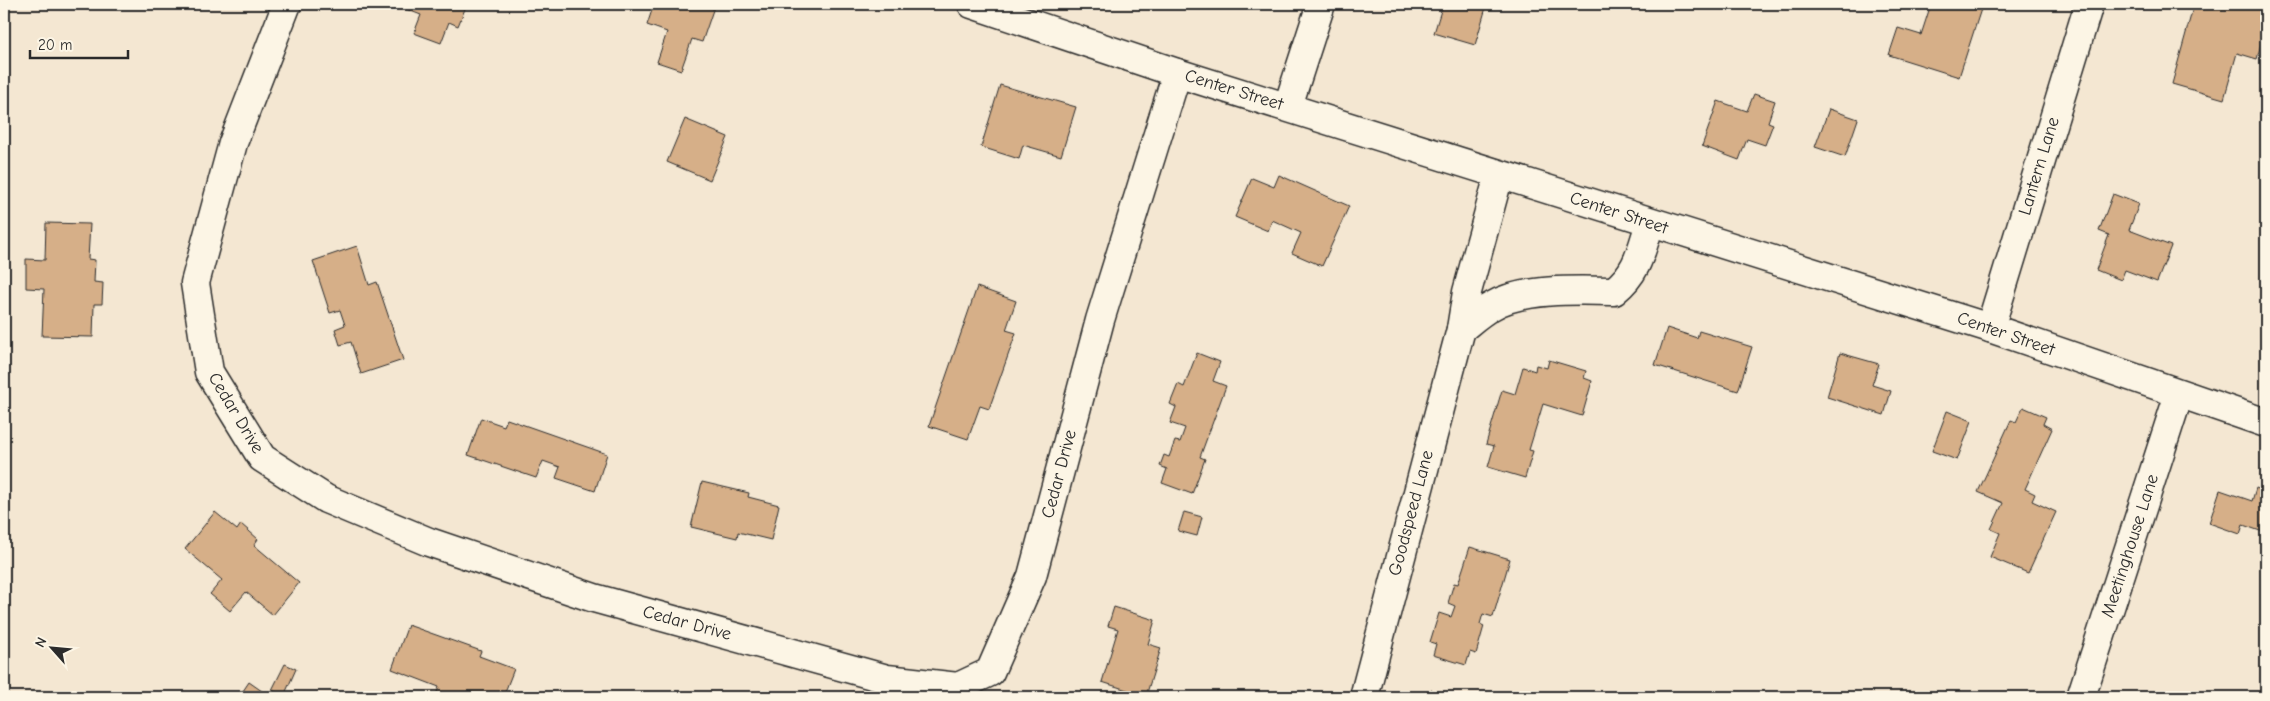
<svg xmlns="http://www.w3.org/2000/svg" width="2270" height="701" viewBox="0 0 2270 701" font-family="'Comic Neue',sans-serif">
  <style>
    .building { fill: #d6af88; stroke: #2b2b2b }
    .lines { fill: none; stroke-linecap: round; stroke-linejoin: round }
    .street-casing { stroke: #2b2b2b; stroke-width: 31 }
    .secondary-casing { stroke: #2b2b2b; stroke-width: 31 }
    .street { stroke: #fcf5e5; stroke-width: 28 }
    .secondary { stroke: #fcf5e5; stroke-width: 28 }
    .labels { text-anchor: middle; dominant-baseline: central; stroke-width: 5; stroke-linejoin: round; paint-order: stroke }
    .street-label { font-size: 18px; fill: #2b2b2b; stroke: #fcf5e5 }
  </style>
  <rect width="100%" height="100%" fill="#f4e7d2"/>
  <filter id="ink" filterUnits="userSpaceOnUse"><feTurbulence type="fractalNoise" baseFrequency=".02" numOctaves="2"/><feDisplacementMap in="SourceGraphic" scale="10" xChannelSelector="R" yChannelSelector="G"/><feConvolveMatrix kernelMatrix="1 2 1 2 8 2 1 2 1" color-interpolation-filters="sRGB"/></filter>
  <g filter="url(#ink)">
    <g class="building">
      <path d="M 393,4 L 467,4 L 458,26 L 449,22 L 441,43 L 414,33 L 421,15 Z"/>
      <path d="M 654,4 L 704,4 L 714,7 L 702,42 L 692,39 L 681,70 L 657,62 L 667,32 L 647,25 Z"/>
      <path d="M 1443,4 L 1487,4 L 1475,45 L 1434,33 Z"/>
      <path d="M 1931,4 L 1965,4 L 1981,9 L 1959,77 L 1889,55 L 1898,28 L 1921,35 Z"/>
      <path d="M 2194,4 L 2243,4 L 2266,10 L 2266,25 L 2257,59 L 2237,53 L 2224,99 L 2172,84 Z"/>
      <path d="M 1000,85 L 1076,107 L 1061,156 L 1023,145 L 1019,159 L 981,147 Z"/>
      <path d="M 1754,94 L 1775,101 L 1768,122 L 1773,124 L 1765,145 L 1747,139 L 1739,160 L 1702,146 L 1718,101 L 1747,111 Z"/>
      <path d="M 1829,109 L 1858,119 L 1845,157 L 1815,147 Z"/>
      <path d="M 685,119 L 728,137 L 710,180 L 667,162 Z"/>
      <path d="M 1279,175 L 1349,206 L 1322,266 L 1292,253 L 1301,233 L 1272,220 L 1268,231 L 1235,217 L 1252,178 L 1274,187 Z"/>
      <path d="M 2113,194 L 2139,204 L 2129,230 L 2171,246 L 2157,282 L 2125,270 L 2121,280 L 2096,270 L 2109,235 L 2099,231 Z"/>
      <path d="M 46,223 L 90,224 L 88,259 L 95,260 L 94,282 L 103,283 L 102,304 L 94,304 L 93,337 L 42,336 L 44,289 L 26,288 L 26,259 L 45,260 Z"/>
      <path d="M 357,246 L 369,285 L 377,282 L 403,360 L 361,374 L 351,342 L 340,345 L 335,329 L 345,325 L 340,310 L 330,313 L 313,261 Z"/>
      <path d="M 977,287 L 1016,301 L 1006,330 L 1016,333 L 989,409 L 980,406 L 968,439 L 929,426 Z"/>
      <path d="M 1667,328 L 1697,338 L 1699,331 L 1752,347 L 1738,391 L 1655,365 Z"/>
      <path d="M 1197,353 L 1220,362 L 1213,381 L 1226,386 L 1200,457 L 1205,459 L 1192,494 L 1162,483 L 1167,469 L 1160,466 L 1164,455 L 1169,457 L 1175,441 L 1180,442 L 1185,428 L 1170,423 L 1176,407 L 1170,404 L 1178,384 L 1184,387 Z"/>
      <path d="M 1840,353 L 1879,364 L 1872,385 L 1891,391 L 1884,415 L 1827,397 Z"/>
      <path d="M 1549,360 L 1586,371 L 1584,378 L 1592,381 L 1582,416 L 1543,404 L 1529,450 L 1533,451 L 1525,478 L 1488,467 L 1494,446 L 1486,444 L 1502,390 L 1515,394 L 1523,367 L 1535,371 L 1536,365 L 1547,368 Z"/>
      <path d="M 2023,407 L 2046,417 L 2043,424 L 2052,429 L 2025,489 L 2035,494 L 2032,501 L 2056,512 L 2028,573 L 1990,557 L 2000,533 L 1991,529 L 2003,503 L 1978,492 L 2011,420 L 2016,422 Z"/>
      <path d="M 1947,411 L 1972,421 L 1957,460 L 1932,451 Z"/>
      <path d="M 481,418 L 504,426 L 507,419 L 607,454 L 595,491 L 556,478 L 560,467 L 543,461 L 536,478 L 468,455 Z"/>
      <path d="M 702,482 L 749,493 L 748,497 L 779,505 L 771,540 L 738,532 L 737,538 L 691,527 Z"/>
      <path d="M 2256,488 L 2266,492 L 2266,533 L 2243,525 L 2240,534 L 2209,523 L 2220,490 L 2252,501 Z"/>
      <path d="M 215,512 L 237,530 L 241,524 L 258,539 L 254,545 L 299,583 L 273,615 L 246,592 L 230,611 L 210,594 L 222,580 L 185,549 Z"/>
      <path d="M 1184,512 L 1202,517 L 1197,536 L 1178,531 Z"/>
      <path d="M 1470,547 L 1510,559 L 1493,617 L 1483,614 L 1480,624 L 1484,626 L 1476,654 L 1470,652 L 1466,665 L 1433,655 L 1436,644 L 1430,642 L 1439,613 L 1451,617 L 1455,606 L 1448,603 L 1454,583 L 1458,584 Z"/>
      <path d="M 1114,607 L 1155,620 L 1148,644 L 1161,648 L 1146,696 L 1102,682 L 1118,629 L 1108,626 Z"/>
      <path d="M 408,625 L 481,651 L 479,656 L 514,669 L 503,697 L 480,697 L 469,693 L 467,697 L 435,697 L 439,687 L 392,669 Z"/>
      <path d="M 285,664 L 296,669 L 284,696 L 272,690 Z"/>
      <path d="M 249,682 L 269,696 L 269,697 L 239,697 Z"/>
      <path d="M 1431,690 L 1454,697 L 1429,697 Z"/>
    </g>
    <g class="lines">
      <g class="street-casing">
        <g id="street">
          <path d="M 287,4 L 233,143 L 195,283 L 209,372 L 262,458 L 326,499 L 429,542 L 594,598 L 887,679 L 958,687 L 990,672 L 1032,576 L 1100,320 L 1177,73"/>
          <path d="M 1288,106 L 1321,4"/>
          <path d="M 1990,328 L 2089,4"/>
          <path d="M 1461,329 C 1471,321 1481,312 1492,306 C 1522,288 1578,290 1614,291 C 1638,272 1641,251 1650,223"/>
          <path d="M 1364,697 L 1461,329 L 1467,292 L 1499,175"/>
          <path d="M 2081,697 L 2179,394"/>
        </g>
      </g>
      <g class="secondary-casing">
        <path id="secondary" d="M 972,4 L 1177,73 L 1990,328 L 2266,423"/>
      </g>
      <use href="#street" class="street"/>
      <use href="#secondary" class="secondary"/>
    </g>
  </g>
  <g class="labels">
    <g class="street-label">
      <text transform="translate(1234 90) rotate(17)">Center Street</text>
      <text transform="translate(2039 166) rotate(-73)">Lantern Lane</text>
      <text transform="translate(1619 213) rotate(18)">Center Street</text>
      <text transform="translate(2006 334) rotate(19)">Center Street</text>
      <text transform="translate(236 413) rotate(59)">Cedar Drive</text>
      <text transform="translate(1059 474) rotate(-75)">Cedar Drive</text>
      <text transform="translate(1411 513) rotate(-75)">Goodspeed Lane</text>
      <text transform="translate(2130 546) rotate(-72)">Meetinghouse Lane</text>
      <text transform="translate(687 623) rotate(15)">Cedar Drive</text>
    </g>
  </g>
  <rect width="2270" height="701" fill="none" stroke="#fcf5e5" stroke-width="20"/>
  <rect x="10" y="10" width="2250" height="681" fill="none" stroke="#2b2b2b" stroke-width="2" filter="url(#ink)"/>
  <g transform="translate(52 648) rotate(297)" stroke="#fcf5e5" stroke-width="4" paint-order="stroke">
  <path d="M0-4L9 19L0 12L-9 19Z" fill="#2b2b2b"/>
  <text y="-8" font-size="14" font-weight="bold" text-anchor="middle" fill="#2b2b2b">N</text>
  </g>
  <path d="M30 50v8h98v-8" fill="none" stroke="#2b2b2b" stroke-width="2.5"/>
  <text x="38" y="50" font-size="15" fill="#2b2b2b" stroke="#fcf5e5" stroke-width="4" paint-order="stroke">20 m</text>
</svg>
